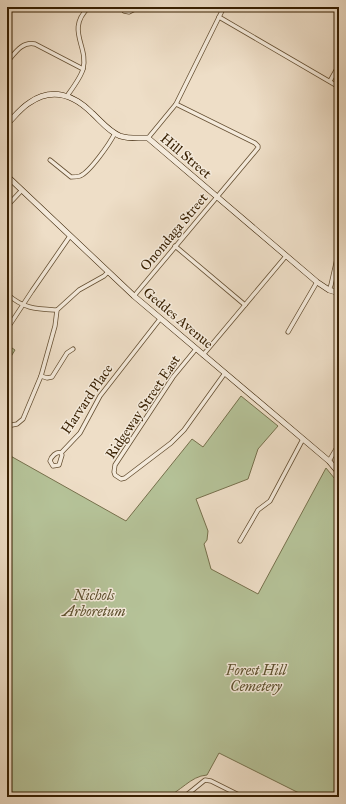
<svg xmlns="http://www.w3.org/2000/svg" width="346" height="804" viewBox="0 0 346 804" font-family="'IM FELL Great Primer',serif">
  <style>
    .green { fill: #b5c298; stroke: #76704c }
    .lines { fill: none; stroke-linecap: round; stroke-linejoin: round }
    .street-casing { stroke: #654f32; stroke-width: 5 }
    .secondary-casing { stroke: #371f01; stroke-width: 6 }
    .street { stroke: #f4eadb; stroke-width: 3.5 }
    .secondary { stroke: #f4eadb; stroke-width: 5 }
    .labels { text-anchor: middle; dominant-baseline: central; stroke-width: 3; stroke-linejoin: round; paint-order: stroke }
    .street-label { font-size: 14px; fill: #371f01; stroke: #f4eadb }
    .park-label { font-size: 14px; font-style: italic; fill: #5d502e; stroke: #f4eadb }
  </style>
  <rect width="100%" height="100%" fill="#eedec7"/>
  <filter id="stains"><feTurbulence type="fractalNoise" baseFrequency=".005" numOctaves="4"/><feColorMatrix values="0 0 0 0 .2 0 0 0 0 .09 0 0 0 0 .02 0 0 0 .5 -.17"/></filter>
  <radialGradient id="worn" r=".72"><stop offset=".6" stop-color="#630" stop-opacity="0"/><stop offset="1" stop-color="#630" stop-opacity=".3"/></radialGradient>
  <g class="green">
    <path d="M 9,346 L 15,350 L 7,363 L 7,349 Z"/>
    <path d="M 241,396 L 278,426 L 258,449 L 248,479 L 196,499 L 208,531 L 207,540 L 204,544 L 211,569 L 258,594 L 326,468 L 339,484 L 339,797 L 307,797 L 219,753 L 207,775 C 190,776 180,793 165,797 L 7,797 L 7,454 L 126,521 L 192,439 L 203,447 Z"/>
  </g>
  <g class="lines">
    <g class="street-casing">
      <g id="street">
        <path d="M 122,7 L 124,11 L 129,12 L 133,10 L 135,7"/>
        <path d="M 219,17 L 339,87"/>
        <path d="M 7,62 C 15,53 22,41 35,44 L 83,69"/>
        <path d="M 330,81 L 339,65"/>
        <path d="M 67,96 C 72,89 81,77 83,69 C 89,46 65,30 89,7"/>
        <path d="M 148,138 L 176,104 L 224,7"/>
        <path d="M 50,160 L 71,177 C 74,177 77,177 80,176 C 90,172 110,143 115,133"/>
        <path d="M 7,206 L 22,190"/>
        <path d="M 175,246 L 245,305"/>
        <path d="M 329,290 L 331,285 L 339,250"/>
        <path d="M 7,294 C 24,309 36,309 57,310"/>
        <path d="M 134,296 L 258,148 L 258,146 L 255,143 L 176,104"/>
        <path d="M 7,329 L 32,291 L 70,236"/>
        <path d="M 288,332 L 317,282"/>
        <path d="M 196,349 L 173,377 L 115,465 L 114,472 L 115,475 L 121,479 L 125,478 L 171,443 L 184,430 L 225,373"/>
        <path d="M 203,355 L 286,256"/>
        <path d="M 41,376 L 47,378 L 52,377 L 67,353 L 73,349"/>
        <path d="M 7,426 L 17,424 L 23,419 L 41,376 L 55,326 L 57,310 L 79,290 L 104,276 L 108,272"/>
        <path d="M 61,453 C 56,451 51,457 50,461 L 53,466 L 59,465 L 62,455 L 61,453 L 80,433 L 100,396 L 160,319"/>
        <path d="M 329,461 L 339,444"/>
        <path d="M 240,541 L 258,510 L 270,501 L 303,439"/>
        <path d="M 184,797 L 205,780 L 211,781 L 243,797"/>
      </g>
    </g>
    <g class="secondary-casing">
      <g id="secondary">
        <path d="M 7,124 C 14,117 21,108 29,103 C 52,87 74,95 92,113 C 101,121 108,131 120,136 C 129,139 138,138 148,138 L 317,282 L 329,290 L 339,293"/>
        <path d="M 7,176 L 134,296 L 329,461 L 339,473"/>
      </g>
    </g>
    <use href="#street" class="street"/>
    <use href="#secondary" class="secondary"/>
  </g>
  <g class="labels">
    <g class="street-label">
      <text transform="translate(186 156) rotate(40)">Hill Street</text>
      <text transform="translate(174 232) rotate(-50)">Onondaga Street</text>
      <text transform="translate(178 318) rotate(40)">Geddes Avenue</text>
      <text transform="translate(87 399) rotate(-56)">Harvard Place</text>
      <text transform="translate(143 407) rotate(-56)">Ridgeway Street East</text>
    </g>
    <g class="park-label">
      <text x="94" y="595">Nichols<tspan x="94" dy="16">Arboretum</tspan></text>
      <text x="256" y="670">Forest Hill<tspan x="256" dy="16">Cemetery</tspan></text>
    </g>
  </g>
  <rect width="346" height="804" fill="none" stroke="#eedec7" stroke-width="24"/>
  <rect x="8" y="8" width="330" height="788" fill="none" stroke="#371f01" stroke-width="2"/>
  <rect x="12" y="12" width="322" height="780" fill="none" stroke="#371f01"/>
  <rect width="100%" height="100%" filter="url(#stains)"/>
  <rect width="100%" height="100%" fill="url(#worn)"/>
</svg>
